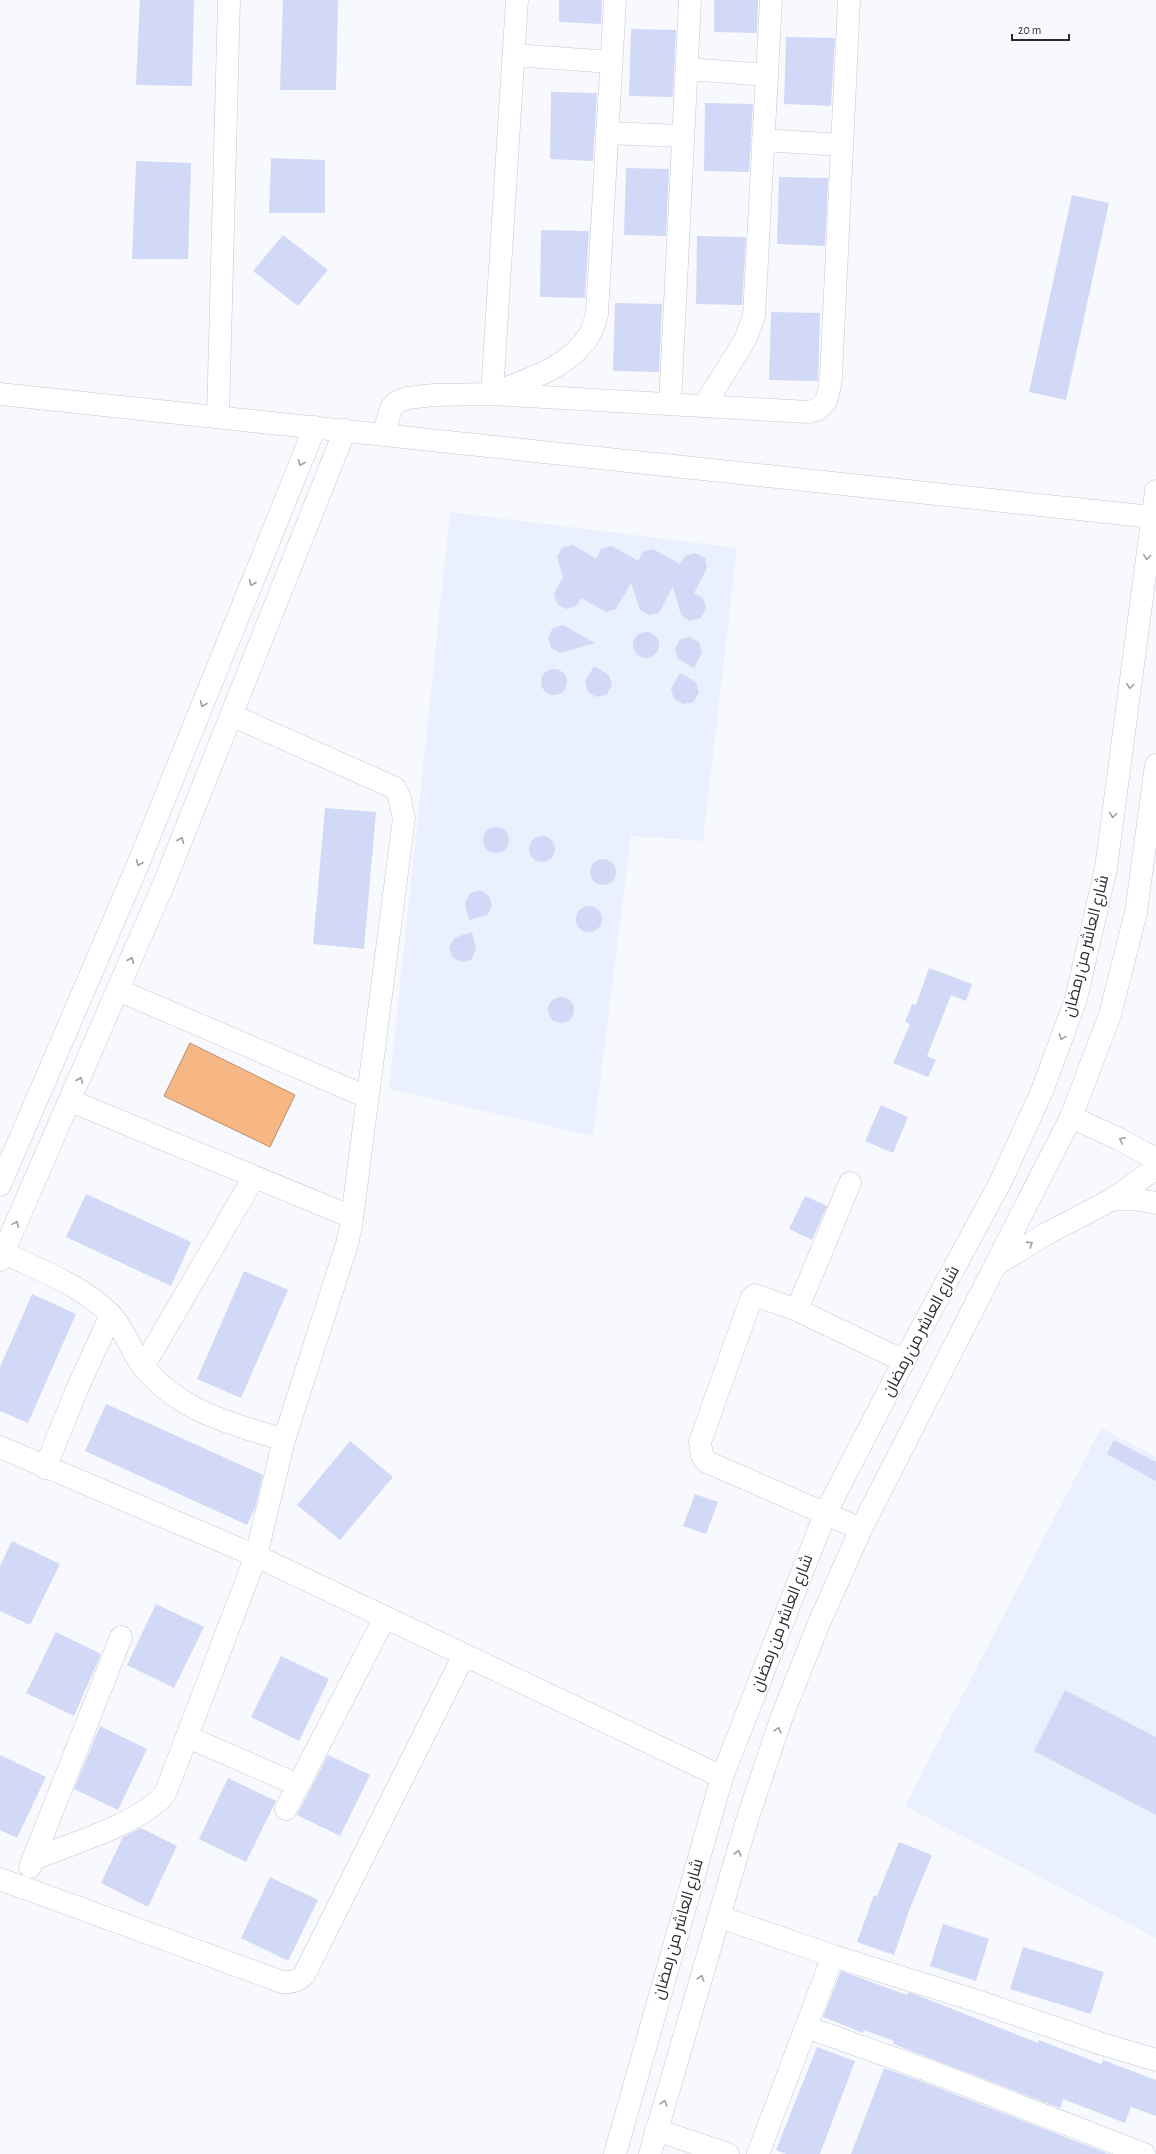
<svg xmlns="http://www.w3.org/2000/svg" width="1156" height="2154" viewBox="0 0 1156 2154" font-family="'Alegreya Sans',Cairo,sans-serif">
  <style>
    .built { fill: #ebf0fe }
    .water { fill: #f7b784; stroke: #b98d6a }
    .building { fill: #d1d9f6 }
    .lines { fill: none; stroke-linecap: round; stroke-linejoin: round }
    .minor-casing { stroke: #c5c8d2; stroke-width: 23 }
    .major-casing { stroke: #c5c8d2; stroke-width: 23 }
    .minor { stroke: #fff; stroke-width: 22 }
    .major { stroke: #fff; stroke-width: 22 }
    .oneway { stroke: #9f9fa1 }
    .labels { text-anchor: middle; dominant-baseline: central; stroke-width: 3.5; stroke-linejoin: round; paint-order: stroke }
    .street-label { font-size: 16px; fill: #292a2e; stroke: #fff }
  </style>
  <rect width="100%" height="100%" fill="#f8f9fe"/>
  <g class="built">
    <path d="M 450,512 L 737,548 L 703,841 L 631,836 L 593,1136 L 389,1089 Z"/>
    <path d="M 1101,1428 L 1156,1457 L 1156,1938 L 905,1806 Z"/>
  </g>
  <path class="water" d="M 190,1043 L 295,1095 L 270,1147 L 164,1096 Z"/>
  <g class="building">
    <path d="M 140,0 L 194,0 L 192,86 L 136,85 Z"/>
    <path d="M 283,0 L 338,0 L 336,90 L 280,90 Z"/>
    <path d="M 559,0 L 602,0 L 601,24 L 559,22 Z"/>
    <path d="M 714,0 L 758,0 L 757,33 L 714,32 Z"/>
    <path d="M 631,29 L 676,30 L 673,97 L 629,96 Z"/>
    <path d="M 786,37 L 835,38 L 831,106 L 784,104 Z"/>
    <path d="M 551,92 L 597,93 L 593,161 L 550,159 Z"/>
    <path d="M 705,103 L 753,104 L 749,172 L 704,171 Z"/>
    <path d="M 271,158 L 325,160 L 325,213 L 269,213 Z"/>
    <path d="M 136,161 L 191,163 L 188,259 L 132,259 Z"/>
    <path d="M 626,168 L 669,169 L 666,236 L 624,235 Z"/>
    <path d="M 779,177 L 828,178 L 825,246 L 777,244 Z"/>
    <path d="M 1072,195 L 1109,203 L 1066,400 L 1029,392 Z"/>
    <path d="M 541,230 L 589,231 L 585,298 L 540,297 Z"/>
    <path d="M 283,235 L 328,270 L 298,306 L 253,271 Z"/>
    <path d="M 697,236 L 746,237 L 742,305 L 696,304 Z"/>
    <path d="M 615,303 L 662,304 L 659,372 L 613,371 Z"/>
    <path d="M 771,312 L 820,313 L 818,381 L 769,380 Z"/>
    <path d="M 573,545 L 596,559 L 601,549 L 612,546 L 638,561 L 643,552 L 653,549 L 680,564 L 685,556 L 695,553 L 705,558 L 707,568 L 694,593 L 703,598 L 706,608 L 701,618 L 690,621 L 681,615 L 673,586 L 659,613 L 649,615 L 640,610 L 631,583 L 616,609 L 606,612 L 581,598 L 576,606 L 566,609 L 557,604 L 554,594 L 563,577 L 557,557 L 562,548 Z"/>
    <path d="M 563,625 L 595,643 L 560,653 L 551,648 L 548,637 L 553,628 Z"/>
    <circle cx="646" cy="645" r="13"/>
    <path d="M 690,637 L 699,642 L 702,652 L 694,668 L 678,659 L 675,649 L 680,639 Z"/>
    <path d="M 594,666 L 609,675 L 612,685 L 607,694 L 597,697 L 588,692 L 585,682 Z"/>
    <circle cx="554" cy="682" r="13"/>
    <path d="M 680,673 L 696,682 L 699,692 L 694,702 L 683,704 L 674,699 L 671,689 Z"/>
    <path d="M 325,808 L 376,812 L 364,949 L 313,944 Z"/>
    <circle cx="496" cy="840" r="13"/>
    <circle cx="542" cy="849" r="13"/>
    <circle cx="603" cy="872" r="13"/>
    <path d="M 480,890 L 489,896 L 492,906 L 487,915 L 469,920 L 465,903 L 470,893 Z"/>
    <circle cx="589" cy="919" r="13"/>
    <path d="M 472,932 L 476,950 L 471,960 L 461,962 L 452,957 L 449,947 L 454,938 Z"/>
    <path d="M 929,968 L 972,984 L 966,1001 L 951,995 L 927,1056 L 936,1060 L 928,1077 L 893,1063 L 910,1024 L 905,1022 L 912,1004 L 916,1005 Z"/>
    <circle cx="561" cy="1010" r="13"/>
    <path d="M 881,1105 L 908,1117 L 893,1153 L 865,1141 Z"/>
    <path d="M 86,1194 L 191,1242 L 171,1286 L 66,1237 Z"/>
    <path d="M 805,1196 L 827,1206 L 812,1240 L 789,1229 Z"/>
    <path d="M 244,1271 L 288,1290 L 241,1398 L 197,1379 Z"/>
    <path d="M 32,1294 L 76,1314 L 28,1423 L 0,1411 L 0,1367 Z"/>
    <path d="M 106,1404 L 263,1475 L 255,1508 L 247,1525 L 85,1451 Z"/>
    <path d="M 1114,1440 L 1156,1462 L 1156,1481 L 1107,1454 Z"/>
    <path d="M 350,1441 L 393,1477 L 340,1540 L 297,1505 Z"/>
    <path d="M 695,1494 L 718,1502 L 706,1534 L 683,1526 Z"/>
    <path d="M 12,1541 L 60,1564 L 30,1625 L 0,1611 L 0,1566 Z"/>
    <path d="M 156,1604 L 204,1627 L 174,1688 L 127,1665 Z"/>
    <path d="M 56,1632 L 101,1654 L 74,1716 L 26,1693 Z"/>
    <path d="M 281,1656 L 329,1679 L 299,1741 L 251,1717 Z"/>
    <path d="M 1065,1690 L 1156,1737 L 1156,1815 L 1034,1751 Z"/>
    <path d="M 100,1726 L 147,1749 L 118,1810 L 74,1789 Z"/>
    <path d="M 0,1755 L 46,1777 L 17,1838 L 0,1830 Z"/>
    <path d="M 328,1755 L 370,1775 L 340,1836 L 297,1815 Z"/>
    <path d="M 228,1778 L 276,1801 L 246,1862 L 199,1839 Z"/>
    <path d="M 141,1828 L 177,1846 L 148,1907 L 101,1883 L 123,1837 Z"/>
    <path d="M 899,1842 L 932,1855 L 910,1908 L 894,1955 L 857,1942 L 874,1895 L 877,1896 Z"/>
    <path d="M 270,1877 L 318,1900 L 288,1961 L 241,1938 Z"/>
    <path d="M 943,1924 L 989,1939 L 976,1981 L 930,1966 Z"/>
    <path d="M 1023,1947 L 1104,1972 L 1091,2014 L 1010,1989 Z"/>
    <path d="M 841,1971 L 907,1995 L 908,1992 L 917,1995 L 1038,2043 L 1039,2040 L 1101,2064 L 1103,2060 L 1156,2080 L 1156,2116 L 1131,2107 L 1125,2123 L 1063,2099 L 1060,2108 L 893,2044 L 894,2041 L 864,2030 L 863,2033 L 823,2017 Z"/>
    <path d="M 817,2047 L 855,2061 L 820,2154 L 786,2154 L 776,2150 Z"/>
    <path d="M 884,2068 L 923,2082 L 1109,2154 L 851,2154 Z"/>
  </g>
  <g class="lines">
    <g class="minor-casing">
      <g id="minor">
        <path d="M 517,0 L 492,394 C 527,379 569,369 590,334 C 593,329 595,321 597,314 L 615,0"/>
        <path d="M 514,55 L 611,62"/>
        <path d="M 687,69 L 767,75"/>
        <path d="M 607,133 L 682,136"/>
        <path d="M 763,140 L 842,145"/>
        <path d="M 0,394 L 1152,517"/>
        <path d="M 670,404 L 690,0"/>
        <path d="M 704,406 L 745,340 L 754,316 L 771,0"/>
        <path d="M 218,417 L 229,0"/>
        <path d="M 384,433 L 391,408 L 397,402 L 407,398 L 434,395 L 492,394 L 808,412 C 828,409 829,394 831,377 L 849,0"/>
        <path d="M 231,715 L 395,788 L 399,796 L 404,818 L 351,1226 L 347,1244 L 284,1440"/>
        <path d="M 118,990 L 367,1097"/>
        <path d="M 71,1101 L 352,1217"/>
        <path d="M 1071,1117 L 1119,1139 L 1156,1159"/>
        <path d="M 0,1185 L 136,869 L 315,427"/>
        <path d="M 1113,1199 L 1133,1199 L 1156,1203"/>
        <path d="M 0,1251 C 37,1269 80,1284 110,1314 C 125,1329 131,1352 144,1368 C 183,1413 230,1423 284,1440 L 256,1556 L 165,1794 C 139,1824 71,1844 33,1859"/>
        <path d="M 0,1260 L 165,881 L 345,430"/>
        <path d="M 997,1264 L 1046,1234 L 1113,1199 L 1156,1168"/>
        <path d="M 797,1310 L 850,1183"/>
        <path d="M 143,1367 L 254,1177"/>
        <path d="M 0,1447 L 256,1556 L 722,1777"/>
        <path d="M 45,1468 L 77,1389 L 111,1315"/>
        <path d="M 861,1529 L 707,1462 L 702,1456 L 700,1442 L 751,1299 L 755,1295 L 797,1310 L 904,1361"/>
        <path d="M 188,1737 L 298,1785"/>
        <path d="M 286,1809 L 385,1617"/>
        <path d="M 30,1867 L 121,1637"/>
        <path d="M 0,1879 L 282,1982 C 291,1983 298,1981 304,1975 L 464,1655"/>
        <path d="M 720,1917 L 833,1956 L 974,2000 L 1102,2044 L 1156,2060"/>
        <path d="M 806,2027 L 927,2070 L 1144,2154"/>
        <path d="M 656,2130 L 728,2154"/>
        <path d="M 758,2154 L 833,1956"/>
      </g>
    </g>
    <g class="major-casing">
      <g id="major">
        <path d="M 615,2154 L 722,1777 L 825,1514 L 904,1361 L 1001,1181 L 1042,1091 L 1076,999 L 1106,868 L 1156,491"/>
        <path d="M 650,2154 L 748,1817 L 781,1719 L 819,1623 L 861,1529 L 1071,1117 L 1110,1015 L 1136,912 L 1156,765"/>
      </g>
    </g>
    <use href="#minor" class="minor"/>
    <use href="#major" class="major"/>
  </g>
  <defs><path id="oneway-chevron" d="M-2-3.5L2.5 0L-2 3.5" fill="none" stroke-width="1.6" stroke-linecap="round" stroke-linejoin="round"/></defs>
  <g class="oneway">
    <use href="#oneway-chevron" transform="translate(301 463) rotate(112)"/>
    <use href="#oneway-chevron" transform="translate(1147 557) rotate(98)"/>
    <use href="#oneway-chevron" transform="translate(252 583) rotate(112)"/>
    <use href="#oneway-chevron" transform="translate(1130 686) rotate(98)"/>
    <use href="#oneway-chevron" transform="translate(203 704) rotate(112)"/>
    <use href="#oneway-chevron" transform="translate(1113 815) rotate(98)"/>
    <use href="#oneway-chevron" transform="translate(181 840) rotate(-68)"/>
    <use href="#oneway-chevron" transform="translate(139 863) rotate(112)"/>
    <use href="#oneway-chevron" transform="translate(131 960) rotate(-67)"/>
    <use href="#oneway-chevron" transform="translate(1062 1037) rotate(110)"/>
    <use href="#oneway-chevron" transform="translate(80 1080) rotate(-67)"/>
    <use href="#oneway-chevron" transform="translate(1122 1140) rotate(-152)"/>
    <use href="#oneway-chevron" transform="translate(16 1224) rotate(-66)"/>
    <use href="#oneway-chevron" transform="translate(1030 1244) rotate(-32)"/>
    <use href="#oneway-chevron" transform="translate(778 1730) rotate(-71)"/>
    <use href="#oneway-chevron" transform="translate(738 1853) rotate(-74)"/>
    <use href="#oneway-chevron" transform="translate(701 1978) rotate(-73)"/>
    <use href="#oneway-chevron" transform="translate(664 2103) rotate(-73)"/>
  </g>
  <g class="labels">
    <g class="street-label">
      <text transform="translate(1086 946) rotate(-76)">شارع العاشر من رمضان</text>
      <text transform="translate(921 1331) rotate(-62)">شارع العاشر من رمضان</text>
      <text transform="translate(782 1623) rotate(-69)">شارع العاشر من رمضان</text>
      <text transform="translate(678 1929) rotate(-74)">شارع العاشر من رمضان</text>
    </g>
  </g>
  <path d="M1012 34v6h57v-6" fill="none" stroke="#292a2e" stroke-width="2"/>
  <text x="1018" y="34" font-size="12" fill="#292a2e" stroke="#ffffff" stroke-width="3" paint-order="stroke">20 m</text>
</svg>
